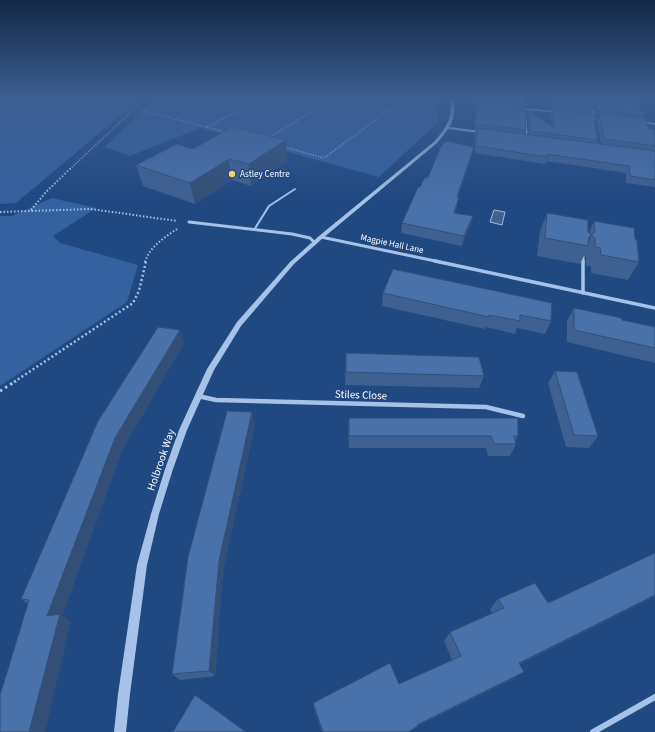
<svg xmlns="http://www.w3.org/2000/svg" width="655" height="732" viewBox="0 0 655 732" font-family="'Source Sans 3',sans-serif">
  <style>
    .green { fill: #34619f }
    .water { fill: #44618b; stroke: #9abce9 }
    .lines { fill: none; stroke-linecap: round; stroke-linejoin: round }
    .path-far3 { stroke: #a6c2e8; stroke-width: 1.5; stroke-dasharray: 1 1.5; stroke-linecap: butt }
    .path-far2 { stroke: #a6c2e8; stroke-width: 2; stroke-dasharray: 1.5 2; stroke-linecap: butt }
    .path-far1 { stroke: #a6c2e8; stroke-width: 2.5; stroke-dasharray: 2 2.5; stroke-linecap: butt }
    .path { stroke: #a6c2e8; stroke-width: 3; stroke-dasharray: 2.5 3.5; stroke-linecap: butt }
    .service-far1 { stroke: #a6c2e8; stroke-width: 1.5 }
    .service { stroke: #a6c2e8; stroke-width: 2 }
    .minor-far4 { stroke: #a6c2e8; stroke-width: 2 }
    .minor-far3 { stroke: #a6c2e8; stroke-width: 3 }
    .minor-far2 { stroke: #a6c2e8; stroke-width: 3.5 }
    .minor-far1 { stroke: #a6c2e8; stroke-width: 4.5 }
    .minor { stroke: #a6c2e8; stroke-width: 6 }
    .tertiary { fill: #a6c2e8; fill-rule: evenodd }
    .wall { fill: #3f6192 }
    .shaded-wall { fill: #334f77 }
    .building { fill: #4971aa; stroke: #334f77 }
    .poi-dot { fill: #f5d067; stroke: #204881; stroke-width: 1.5 }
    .labels { text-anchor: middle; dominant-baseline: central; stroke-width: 3; stroke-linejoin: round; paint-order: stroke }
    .far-poi-label { font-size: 9px; fill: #fff; stroke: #204881; text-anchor: start }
    .far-street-label { font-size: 9px; fill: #fff; stroke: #204881 }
    .street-label { font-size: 11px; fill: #fff; stroke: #204881 }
  </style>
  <rect width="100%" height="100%" fill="#204881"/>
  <g class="green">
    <path d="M 0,97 L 142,97 L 16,203 L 0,204 Z"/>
    <path d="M 156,97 L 439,97 L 438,122 L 379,177 L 200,128 L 130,156 L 105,147 Z"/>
    <path d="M 52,198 L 96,208 L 53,236 L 60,243 L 138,265 L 127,302 L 0,386 L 0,216 L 12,216 Z"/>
  </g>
  <path class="water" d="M 494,210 L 505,212 L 502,225 L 490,222 Z"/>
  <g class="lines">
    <g class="path-far3">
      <path d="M 144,111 L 225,132"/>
      <path d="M 207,127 L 265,97"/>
      <path d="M 268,138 L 336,97"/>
      <path d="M 284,147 L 324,158 L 407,97"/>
      <path d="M 70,169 L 147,97"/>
    </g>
    <g class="path-far2">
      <path d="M 31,210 L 46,192 L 71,168"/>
      <path d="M 0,212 L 91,209 L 177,221"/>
      <path d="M 145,262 C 150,246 164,238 177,229"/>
    </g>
    <path class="path-far1" d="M 14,382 L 133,303 L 139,291 L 146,261"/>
    <path class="path" d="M 0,391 L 16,381"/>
    <g class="service-far1">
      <path d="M 519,97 L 525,109 L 527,137"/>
      <path d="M 525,109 L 556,112"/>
      <path d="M 643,122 L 655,124"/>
    </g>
    <path class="service" d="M 254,230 L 269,206 L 295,189"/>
    <g class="minor-far4">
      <path d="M 590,97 L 594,119"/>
      <path d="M 449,128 L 480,132"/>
    </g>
    <g class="minor-far3">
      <path d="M 189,222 L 292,234 L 310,238 L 315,243"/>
      <path d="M 321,237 L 440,262"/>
      <path d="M 583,256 L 583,262"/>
    </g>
    <g class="minor-far2">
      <path d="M 435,261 L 655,308"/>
      <path d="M 583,261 L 583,293"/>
    </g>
    <path class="minor-far1" d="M 198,396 L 216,400 L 486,407 L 523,416"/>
    <path class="minor" d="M 593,732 L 655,697"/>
    <path class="tertiary" d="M 449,97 L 453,97 C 458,118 450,128 437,143 L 323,238 L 294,264 L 241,326 L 214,370 L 187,430 L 173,469 L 159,514 L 147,565 L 130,694 L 126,732 L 114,732 L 118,694 L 137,565 L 151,514 L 165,469 L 179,430 L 207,369 L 237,322 L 290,262 L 319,236 L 435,141 C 447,126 454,117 449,97 Z"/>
  </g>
  <g class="wall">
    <path d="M 475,97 L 496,97 L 526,130 L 525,134 L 529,134 L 528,116 L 529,111 L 552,127 L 551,114 L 552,110 L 551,110 L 549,97 L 590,97 L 593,109 L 591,113 L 598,140 L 597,143 L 601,144 L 596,120 L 598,115 L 596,115 L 592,97 L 636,97 L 643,115 L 642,118 L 649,129 L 655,130 L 655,187 L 626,183 L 626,173 L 546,161 L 545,164 L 475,153 L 475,134 L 476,129 L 475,129 Z"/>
    <path d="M 474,147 L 472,156 L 458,197 L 459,197 L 455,213 L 473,216 L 470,226 L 462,246 L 401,233 L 402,223 L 420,187 L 428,177 Z"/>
    <path d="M 193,149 L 287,161 L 251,186 L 232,180 L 195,204 L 143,186 L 136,165 Z"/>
    <path d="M 547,213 L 589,233 L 594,221 L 639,262 L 628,280 L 591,273 L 591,266 L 586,266 L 586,256 L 585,254 L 580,264 L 537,256 L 540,231 Z"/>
    <path d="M 393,269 L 551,321 L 545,334 L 517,328 L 515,334 L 485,327 L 485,329 L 382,306 L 383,293 Z"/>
    <path d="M 574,308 L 622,320 L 655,327 L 655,363 L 567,342 L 567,321 Z"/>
    <path d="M 184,343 L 122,450 L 62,616 L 71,622 L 28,604 L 21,599 Z"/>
    <path d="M 346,353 L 484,376 L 479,388 L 345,385 Z"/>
    <path d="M 555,371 L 598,436 L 589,448 L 566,447 L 548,383 Z"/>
    <path d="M 349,418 L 518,436 L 515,441 L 516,444 L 510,456 L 488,456 L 486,448 L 349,448 L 348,430 Z"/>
    <path d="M 255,424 L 223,570 L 215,676 L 180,680 L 172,674 Z"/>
    <path d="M 655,553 L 655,596 L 520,664 L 513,679 L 417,726 L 418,726 L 409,732 L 322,732 L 314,708 L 313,703 L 399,684 L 452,660 L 444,641 L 450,632 L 492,613 L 490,609 L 498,599 L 548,603 Z"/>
  </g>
  <g class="shaded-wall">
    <path d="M 286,140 L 287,161 L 251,186 L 249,164 Z"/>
    <path d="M 474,147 L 472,156 L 455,206 L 457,197 Z"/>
    <path d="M 229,159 L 232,180 L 195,204 L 190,183 Z"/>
    <path d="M 473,216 L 470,226 L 462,246 L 464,236 Z"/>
    <path d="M 592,235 L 587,246 L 589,237 Z"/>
    <path d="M 180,330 L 184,343 L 122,450 L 62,616 L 71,622 L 45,732 L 29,732 L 47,616 L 115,438 Z"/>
    <path d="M 252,412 L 255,424 L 223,570 L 215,676 L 209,671 L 219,561 Z"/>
    <path d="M 655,595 L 655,596 L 508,670 L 519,663 Z"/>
    <path d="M 524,672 L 513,679 L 412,728 L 417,725 Z"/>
  </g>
  <g class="building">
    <path d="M 476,97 L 496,97 L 513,100 L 525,108 L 526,130 L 476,124 Z"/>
    <path d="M 552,97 L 590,97 L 593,109 L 552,104 Z"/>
    <path d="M 595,97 L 636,97 L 643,115 L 598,110 Z"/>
    <path d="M 553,109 L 593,114 L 598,140 L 531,131 L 529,111 L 554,128 Z"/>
    <path d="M 599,113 L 645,118 L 649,129 L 655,130 L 655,146 L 604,139 Z"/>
    <path d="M 232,127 L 286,140 L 249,164 L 229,159 L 190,183 L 136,165 L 177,144 L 193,149 Z"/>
    <path d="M 477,128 L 655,151 L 655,180 L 630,176 L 629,166 L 547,154 L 547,157 L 477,146 Z"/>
    <path d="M 446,141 L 474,147 L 457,197 L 459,197 L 454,213 L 473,216 L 464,236 L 402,223 L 418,187 L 420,187 L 425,177 L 428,177 L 441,146 Z"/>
    <path d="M 547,213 L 588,220 L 588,232 L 591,235 L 595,232 L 594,221 L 634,228 L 635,239 L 637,240 L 639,262 L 601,255 L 600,248 L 595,247 L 595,238 L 592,235 L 589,237 L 588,246 L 545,238 Z"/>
    <path d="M 393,269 L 552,303 L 551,321 L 520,315 L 520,321 L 489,315 L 489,317 L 383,293 Z"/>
    <path d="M 574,308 L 622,318 L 622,320 L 655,327 L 655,348 L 574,330 Z"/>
    <path d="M 158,327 L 180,330 L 115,438 L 47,616 L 60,614 L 29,732 L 0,732 L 0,695 L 29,600 L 21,599 L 98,421 Z"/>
    <path d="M 346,353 L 479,357 L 484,376 L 346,372 Z"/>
    <path d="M 555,371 L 577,372 L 598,436 L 574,435 Z"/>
    <path d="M 227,411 L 252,412 L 219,561 L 209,671 L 172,674 L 188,557 Z"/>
    <path d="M 349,418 L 518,418 L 518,436 L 514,436 L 516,444 L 494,444 L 491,436 L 349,436 Z"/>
    <path d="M 655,553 L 655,595 L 519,663 L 524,672 L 417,725 L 418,726 L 408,732 L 323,732 L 313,703 L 390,663 L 399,684 L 461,656 L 450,632 L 504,608 L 498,599 L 535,583 L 548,603 Z"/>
    <path d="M 195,695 L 246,732 L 173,732 Z"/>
  </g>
  <linearGradient id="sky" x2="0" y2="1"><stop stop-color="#122847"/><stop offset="0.49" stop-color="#3c5e92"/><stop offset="1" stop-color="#3c5e92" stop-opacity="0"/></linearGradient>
  <rect width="655" height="199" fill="url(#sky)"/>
  <circle class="poi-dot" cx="232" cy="174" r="4"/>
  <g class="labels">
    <g class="far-poi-label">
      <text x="240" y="174">Astley Centre</text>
    </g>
    <g class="far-street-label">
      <text transform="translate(392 244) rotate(12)">Magpie Hall Lane</text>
    </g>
    <g class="street-label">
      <text transform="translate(361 395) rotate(2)">Stiles Close</text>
      <text transform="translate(161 460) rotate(-71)">Holbrook Way</text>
    </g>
  </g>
</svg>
